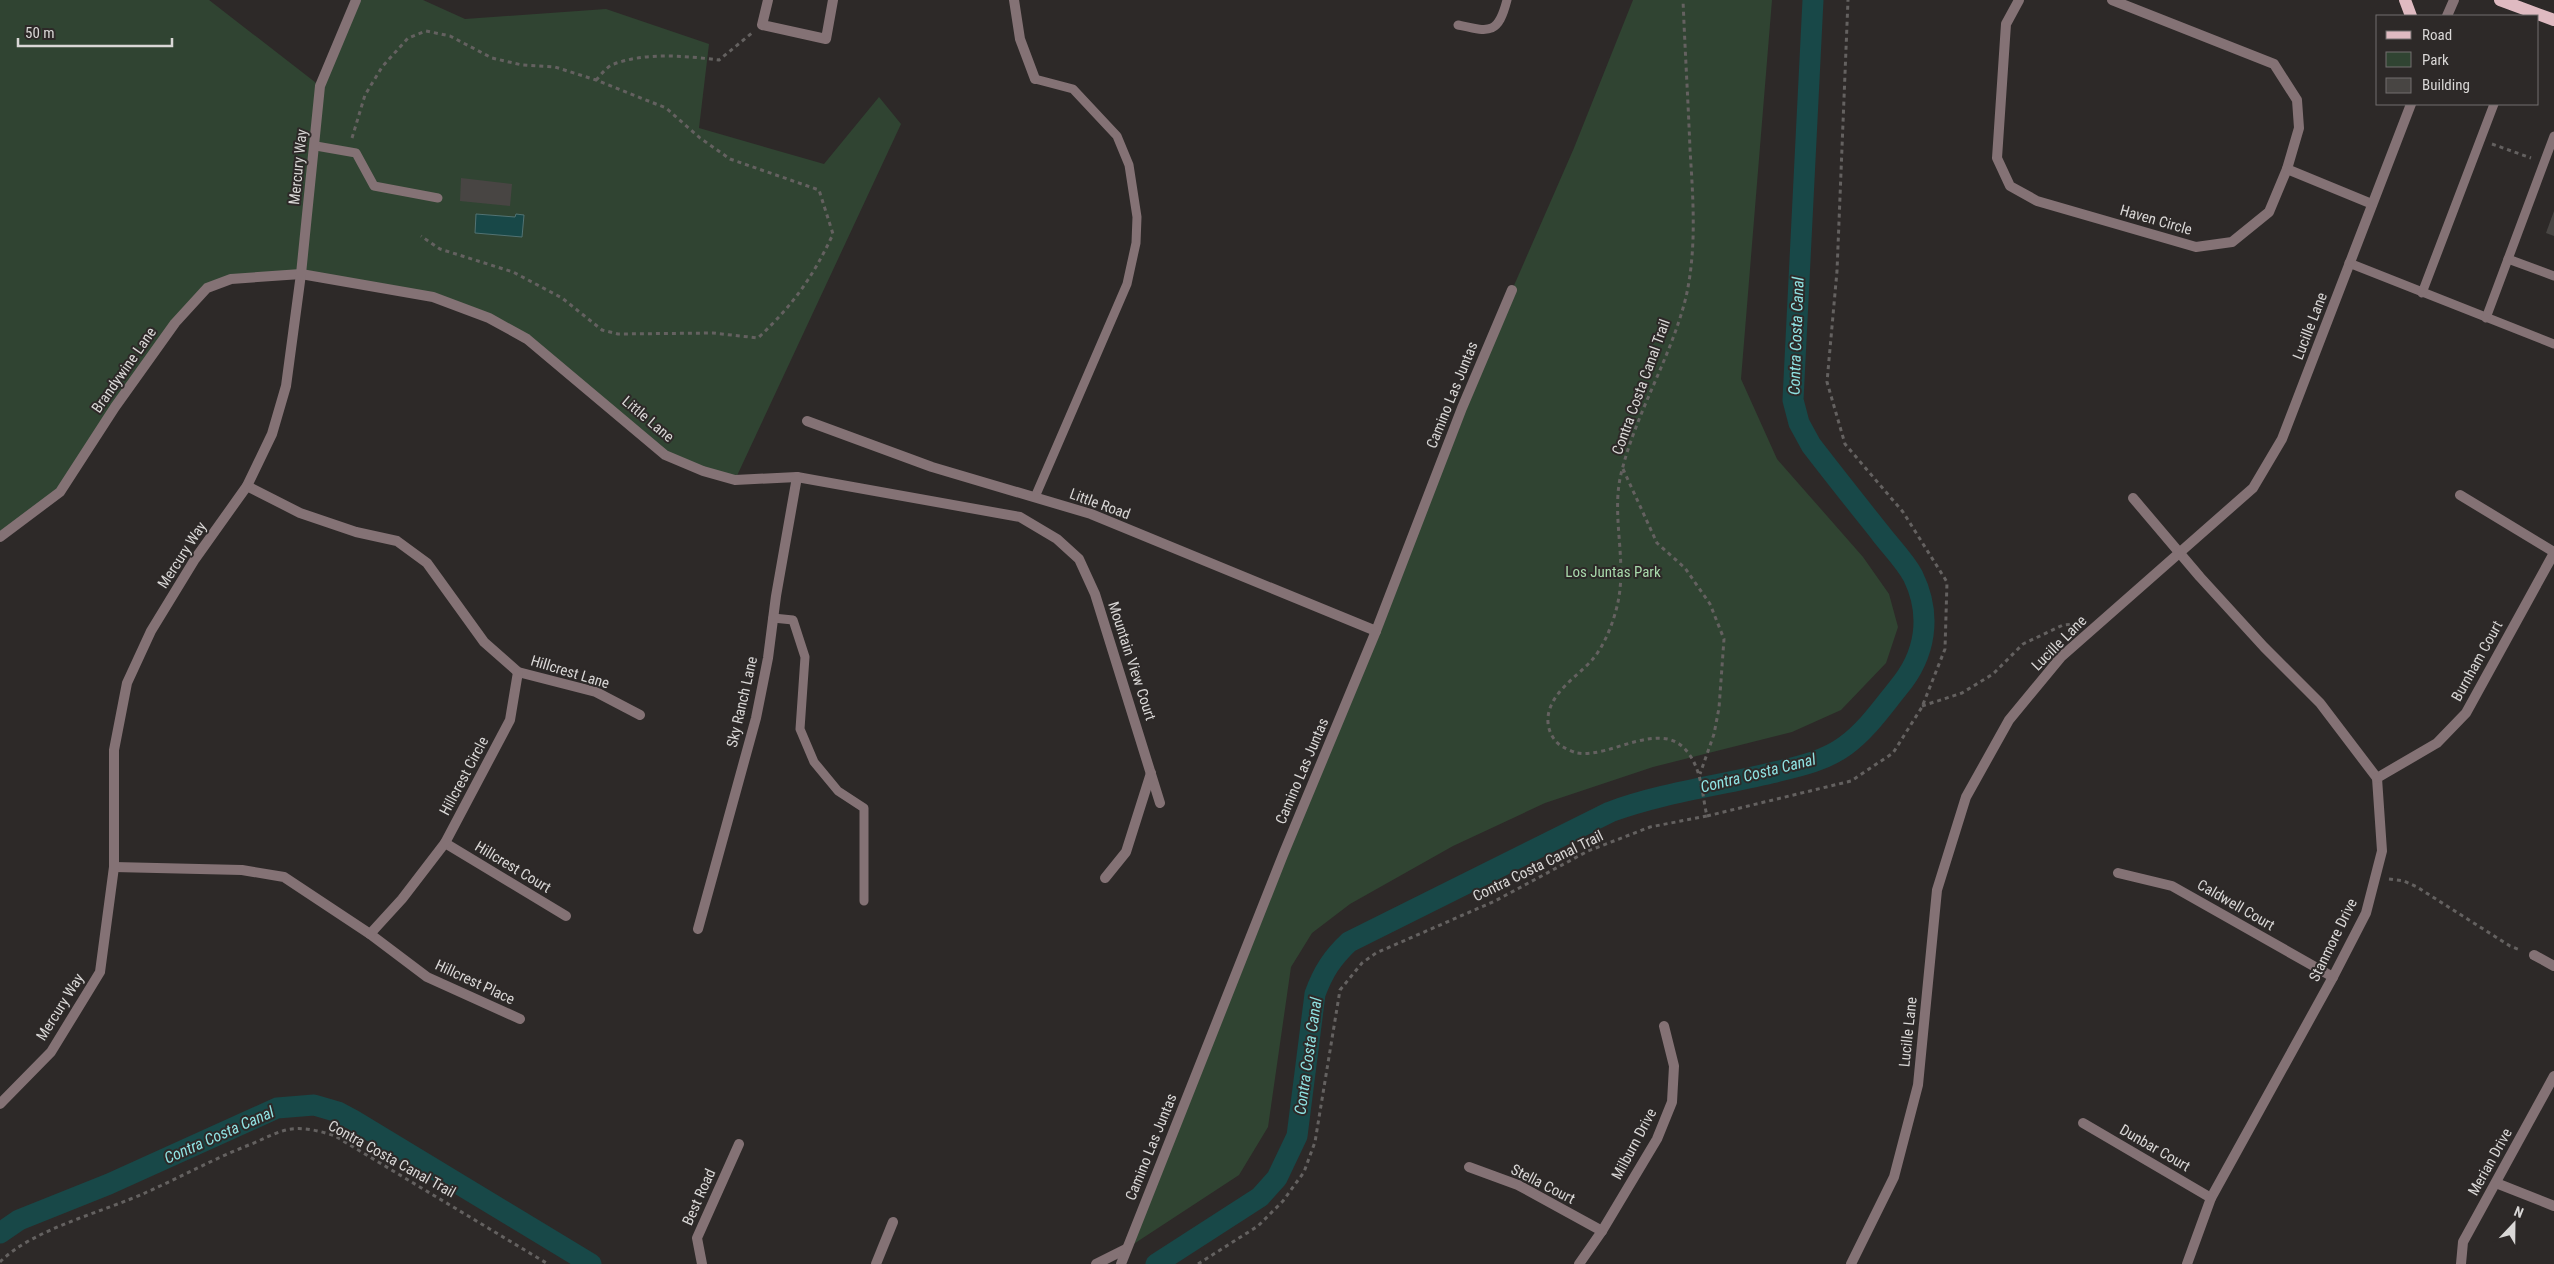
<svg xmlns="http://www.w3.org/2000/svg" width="2554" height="1264" viewBox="0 0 2554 1264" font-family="'Roboto Condensed',sans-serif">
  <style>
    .green { fill: #304432 }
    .water { fill: #184848; stroke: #527373 }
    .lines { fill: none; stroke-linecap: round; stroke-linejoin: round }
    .canal { stroke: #184848; stroke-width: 21 }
    .building { fill: #484543 }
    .path { stroke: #646160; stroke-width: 3; stroke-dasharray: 4 4; stroke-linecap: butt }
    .service { stroke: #847275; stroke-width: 9 }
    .minor { stroke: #847275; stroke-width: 10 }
    .tertiary { stroke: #847275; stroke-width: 10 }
    .primary { stroke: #dfbac1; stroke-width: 12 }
    .labels { text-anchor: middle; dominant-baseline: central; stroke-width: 4; stroke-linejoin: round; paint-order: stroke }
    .street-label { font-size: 15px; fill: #d9d7d6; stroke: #2d2928 }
    .park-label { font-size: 15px; fill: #a8d9ab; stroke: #2d2928 }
    .water-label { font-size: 16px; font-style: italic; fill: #8fe2e2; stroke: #2d2928 }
  </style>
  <rect width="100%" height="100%" fill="#2d2928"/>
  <g class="green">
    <path d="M 0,0 L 209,0 L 320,86 L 356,0 L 423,0 L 465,19 L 606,9 L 709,44 L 699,128 L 824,164 L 879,97 L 901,124 L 735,480 L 665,455 L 527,339 L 433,297 L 301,274 L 262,275 L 207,288 L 175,323 L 60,492 L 0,537 Z"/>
    <path d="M 1633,0 L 1772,0 L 1741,379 L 1777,459 L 1863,557 L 1889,594 L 1898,627 L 1886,663 L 1841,710 L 1792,732 L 1653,767 L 1545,803 L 1453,846 L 1350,904 L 1312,933 L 1291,967 L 1268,1127 L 1239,1175 L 1126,1249 L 1512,290 L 1574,148 Z"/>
  </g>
  <path class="water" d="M 476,214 L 515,217 L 516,214 L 524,215 L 522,237 L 475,233 Z"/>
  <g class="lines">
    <g class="canal">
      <path d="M 0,1233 L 19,1220 L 109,1184 L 277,1108 L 314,1105 L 338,1112 L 353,1120 L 591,1264"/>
      <path d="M 1156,1264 L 1260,1197 L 1277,1178 L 1297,1136 L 1315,994 C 1323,972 1332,958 1349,942 L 1610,812 C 1661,793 1717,786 1771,773 C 1796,767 1823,762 1845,746 C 1866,731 1882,708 1898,688 C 1926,655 1932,615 1913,576 C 1905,561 1891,547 1881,534 C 1858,505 1834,475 1811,445 L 1799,423 L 1793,400 L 1813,0"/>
    </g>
  </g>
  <g class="building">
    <path d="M 461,178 L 512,184 L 510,206 L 460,201 Z"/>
    <path d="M 2554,211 L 2554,236 L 2546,233 Z"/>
  </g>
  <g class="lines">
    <g class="path">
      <path d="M 596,80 C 601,75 607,66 614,64 C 646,52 686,56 719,60 L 752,33"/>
      <path d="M 352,138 L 365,95 L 382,67 L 408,38 L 426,31 L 450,36 L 492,58 L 522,65 L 555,67 L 596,80 L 666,108 L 700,138 L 730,159 L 819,190 L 833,234 C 813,277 793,305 758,338 L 713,333 L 618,334 L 602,330 L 562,298 L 513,272 L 440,249 L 421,236"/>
      <path d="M 2492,144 L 2531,158"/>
      <path d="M 1623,469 L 1657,543 L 1685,568 L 1710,604 L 1724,639 L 1719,708 L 1714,734 L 1700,774"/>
      <path d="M 1922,706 L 1962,693 L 1993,674 L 2023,644 L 2063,625 L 2074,624"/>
      <path d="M 1707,816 L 1851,781 L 1893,753 L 1922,707 L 1945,649 L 1947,582 L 1903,512 L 1845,444 L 1827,382 L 1837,271 L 1848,0"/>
      <path d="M 2389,879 L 2404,881 L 2417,887 L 2510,946 L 2520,950"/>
      <path d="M 0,1262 C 32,1229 104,1212 147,1192 C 183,1176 217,1157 254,1143 C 265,1138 275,1133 286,1130 C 302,1126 320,1131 335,1136 L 548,1264"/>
      <path d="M 1198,1264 L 1258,1226 L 1283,1201 L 1304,1172 L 1315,1142 L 1340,990 L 1362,963 L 1376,953 L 1495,901 L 1588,851 L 1650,827 L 1707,816 C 1702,795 1702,772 1689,754 C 1663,716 1611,759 1577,753 C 1573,752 1567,749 1563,747 C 1555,743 1549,733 1548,723 C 1546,695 1576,678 1592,660 C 1605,645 1614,621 1618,602 C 1627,559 1611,516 1621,474 C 1636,412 1671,358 1686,297 C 1697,248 1693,198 1690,149 C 1688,99 1685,50 1683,0"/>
    </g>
    <g class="service">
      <path d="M 1458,25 C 1490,32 1498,35 1507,0"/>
      <path d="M 316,146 L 356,153 L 374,186 L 438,198"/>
      <path d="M 2508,259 L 2554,276"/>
      <path d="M 2349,263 L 2554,344"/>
      <path d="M 2422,293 L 2494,104"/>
      <path d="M 2486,318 L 2554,136"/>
      <path d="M 1035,497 L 1127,284 L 1136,243 L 1137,217 L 1129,165 L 1117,136 L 1073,89 L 1035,79"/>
      <path d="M 773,618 L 793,620 L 805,657 L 800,729 L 814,762 L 838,791 L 864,808 L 864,901"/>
    </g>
    <g class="minor">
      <path d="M 768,0 L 762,25 L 826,39 L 833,0"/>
      <path d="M 1014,0 L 1020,39 L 1035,79"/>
      <path d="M 2019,0 L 2006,24 L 1997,158 L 2010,186 L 2037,201 L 2196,247 L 2232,242 L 2269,212 L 2287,169 L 2299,128 L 2297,100 L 2274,64 L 2112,0"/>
      <path d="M 2287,169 L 2372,204"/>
      <path d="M 807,421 L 932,467 L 1091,514 L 1376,631"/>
      <path d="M 247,486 L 300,513 L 356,532 L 397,541 L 427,563 L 484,642 L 518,672 L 596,692 L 640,715"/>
      <path d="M 2460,495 L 2554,552"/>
      <path d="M 2133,498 L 2200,577 L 2264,647 L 2320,703 L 2377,778 L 2382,851 L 2366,913 L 2333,977 L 2211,1198 L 2187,1264"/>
      <path d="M 0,537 L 60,492 L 115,407 L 175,323 L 207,288 L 231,279 L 301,274 L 433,297 L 489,318 L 527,339 L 665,455 L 703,471 L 735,480 L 797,477 L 1020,517 L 1057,539 L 1079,559 L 1095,594 L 1160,803"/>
      <path d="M 2377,778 L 2437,743 L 2466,713 L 2554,553"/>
      <path d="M 445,843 L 566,916"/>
      <path d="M 114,867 L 242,870 L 284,877 L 370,934 L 427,977 L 520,1019"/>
      <path d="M 2118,873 L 2172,886 L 2333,977"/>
      <path d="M 1105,878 L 1126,852 L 1151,773"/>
      <path d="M 698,929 L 756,718 L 768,658 L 776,596 L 797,477"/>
      <path d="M 370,934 L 402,899 L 445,843 L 510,720 L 518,672"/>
      <path d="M 2534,955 L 2554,966"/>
      <path d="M 0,1104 L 51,1052 L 100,972 L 114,867 L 114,750 L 127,683 L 151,631 L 195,559 L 247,486 L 272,434 L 286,386 L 301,274 L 320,86 L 356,0"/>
      <path d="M 2083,1123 L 2211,1198"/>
      <path d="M 1469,1167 L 1518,1185 L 1602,1231"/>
      <path d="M 2496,1183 L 2554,1206"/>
      <path d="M 702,1264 L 697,1238 L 739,1144"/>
      <path d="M 876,1264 L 893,1222"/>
      <path d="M 1096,1264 L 1126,1249"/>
      <path d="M 1121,1264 L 1283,855 L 1376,631 L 1462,408 L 1512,290"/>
      <path d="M 1579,1264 L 1602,1231 L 1657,1139 L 1672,1102 L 1674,1066 L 1664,1026"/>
      <path d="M 2461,1264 L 2463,1242 L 2554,1076"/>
    </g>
    <g class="tertiary">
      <path d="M 2447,16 L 2454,0"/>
      <path d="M 1851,1264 L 1894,1177 L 1918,1085 L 1937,890 L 1966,797 L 2009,720 L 2061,657 L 2253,488 L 2282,439 L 2411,104"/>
    </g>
    <g class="primary">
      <path d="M 2405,0 L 2411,16"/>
      <path d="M 2500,0 L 2554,20"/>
    </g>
  </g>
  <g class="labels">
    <g class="street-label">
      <text transform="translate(298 167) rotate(-84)">Mercury Way</text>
      <text transform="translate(2156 220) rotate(16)">Haven Circle</text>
      <text transform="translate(2310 326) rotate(-69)">Lucille Lane</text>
      <text transform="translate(124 370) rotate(-55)">Brandywine Lane</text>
      <text transform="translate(1641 387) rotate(-70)">Contra Costa Canal Trail</text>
      <text transform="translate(1452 395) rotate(-68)">Camino Las Juntas</text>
      <text transform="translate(648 419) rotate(40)">Little Lane</text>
      <text transform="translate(1100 504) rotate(20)">Little Road</text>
      <text transform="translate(182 555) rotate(-57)">Mercury Way</text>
      <text transform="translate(2059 643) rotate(-45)">Lucille Lane</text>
      <text transform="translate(1132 661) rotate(72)">Mountain View Court</text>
      <text transform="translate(2477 661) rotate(-61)">Burnham Court</text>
      <text transform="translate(570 672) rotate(17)">Hillcrest Lane</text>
      <text transform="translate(742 702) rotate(-77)">Sky Ranch Lane</text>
      <text transform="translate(1302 771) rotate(-67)">Camino Las Juntas</text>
      <text transform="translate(464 776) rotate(-62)">Hillcrest Circle</text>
      <text transform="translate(1538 866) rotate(-26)">Contra Costa Canal Trail</text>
      <text transform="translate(513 867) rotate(31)">Hillcrest Court</text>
      <text transform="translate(2236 905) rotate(30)">Caldwell Court</text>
      <text transform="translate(2333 940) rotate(-64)">Stanmore Drive</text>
      <text transform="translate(475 982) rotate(25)">Hillcrest Place</text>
      <text transform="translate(60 1007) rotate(-58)">Mercury Way</text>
      <text transform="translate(1908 1032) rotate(-84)">Lucille Lane</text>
      <text transform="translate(1634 1144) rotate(-62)">Milburn Drive</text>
      <text transform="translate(1151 1147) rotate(-68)">Camino Las Juntas</text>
      <text transform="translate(2155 1148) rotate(30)">Dunbar Court</text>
      <text transform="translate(392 1159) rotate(29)">Contra Costa Canal Trail</text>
      <text transform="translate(2490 1162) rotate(-61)">Merian Drive</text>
      <text transform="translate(1543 1184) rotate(27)">Stella Court</text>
      <text transform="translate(699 1197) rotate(-66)">Best Road</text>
    </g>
    <g class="park-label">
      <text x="1613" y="572">Los Juntas Park</text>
    </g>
    <g class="water-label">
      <text transform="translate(1796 336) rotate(-88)">Contra Costa Canal</text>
      <text transform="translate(1758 773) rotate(-14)">Contra Costa Canal</text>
      <text transform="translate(1308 1056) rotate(-82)">Contra Costa Canal</text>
      <text transform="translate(219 1135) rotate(-24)">Contra Costa Canal</text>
    </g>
  </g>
  <rect x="2376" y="15" width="162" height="90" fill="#2d2928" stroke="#726f6e"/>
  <rect x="2386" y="31" width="25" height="8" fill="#dfbac1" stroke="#726f6e"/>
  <text x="2422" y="40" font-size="15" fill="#d9d7d6">Road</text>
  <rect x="2386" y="52" width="25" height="15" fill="#304432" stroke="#726f6e"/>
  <text x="2422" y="65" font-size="15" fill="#d9d7d6">Park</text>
  <rect x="2386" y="78" width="25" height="15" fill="#484543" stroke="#726f6e"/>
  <text x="2422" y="90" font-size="15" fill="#d9d7d6">Building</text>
  <g transform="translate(2514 1224) rotate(22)" stroke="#2d2928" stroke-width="4" paint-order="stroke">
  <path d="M0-4L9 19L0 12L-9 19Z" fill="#d9d7d6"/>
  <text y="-8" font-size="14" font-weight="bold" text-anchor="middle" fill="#d9d7d6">N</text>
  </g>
  <path d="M18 38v8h154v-8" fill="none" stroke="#d9d7d6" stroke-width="2.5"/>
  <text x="25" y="38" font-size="15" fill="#d9d7d6" stroke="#2d2928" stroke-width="4" paint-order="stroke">50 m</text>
</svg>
